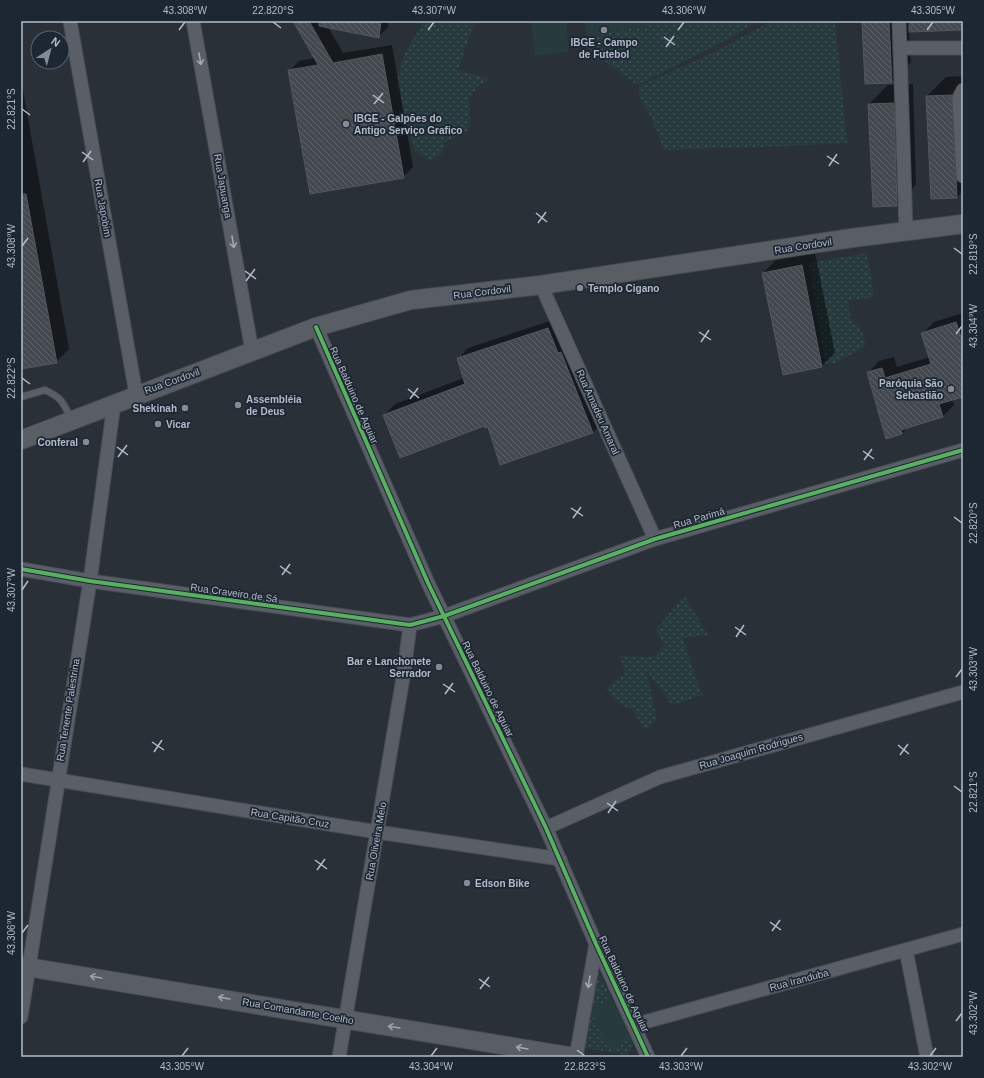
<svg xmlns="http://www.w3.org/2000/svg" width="984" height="1078" viewBox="0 0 984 1078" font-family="Helvetica,sans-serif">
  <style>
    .grass { fill: url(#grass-dots) }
    .pitch { fill: #273a3e }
    .shadow { fill: #0007 }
    .building { fill: url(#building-back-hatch); stroke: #52575f }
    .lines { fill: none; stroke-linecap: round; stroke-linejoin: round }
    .lane-casing { stroke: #484c53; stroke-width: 8 }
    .street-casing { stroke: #484c53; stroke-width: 15 }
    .secondary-casing { stroke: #484c53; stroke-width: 20 }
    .lane { stroke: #5a5e66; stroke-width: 6 }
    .street { stroke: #5a5e66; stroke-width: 13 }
    .secondary { stroke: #595d64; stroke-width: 18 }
    .cycleway-casing { stroke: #1d2633; stroke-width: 6 }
    .cycleway { stroke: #56b35d; stroke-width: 4 }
    .oneway { stroke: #a2a9b5 }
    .oneway2 { stroke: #9da4b0 }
    .ticks { fill: none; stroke: #b4bcc9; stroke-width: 1.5 }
    .poi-dot { fill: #848b96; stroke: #1d2633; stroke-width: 1.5 }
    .labels { text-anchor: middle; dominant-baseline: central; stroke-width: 3.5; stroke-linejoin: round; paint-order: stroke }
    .poi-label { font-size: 10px; font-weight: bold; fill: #b4bcc9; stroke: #1d2633; text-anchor: start }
    .street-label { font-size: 10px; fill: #b4bcc9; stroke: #1d2633 }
    .neatline { fill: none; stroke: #b4bcc9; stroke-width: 1.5 }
    .ticks-label { font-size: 10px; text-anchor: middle; fill: #b4bcc9 }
  </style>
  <defs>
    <pattern id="grass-dots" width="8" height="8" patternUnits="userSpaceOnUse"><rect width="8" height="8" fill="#273a3e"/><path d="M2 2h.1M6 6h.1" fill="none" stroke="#445559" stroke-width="1.8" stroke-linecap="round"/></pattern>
    <pattern id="building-back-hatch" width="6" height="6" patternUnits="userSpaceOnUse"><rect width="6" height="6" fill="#444950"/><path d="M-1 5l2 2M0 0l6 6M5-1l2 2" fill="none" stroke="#5d6168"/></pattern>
  </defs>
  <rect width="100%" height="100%" fill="#2a3038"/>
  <g class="grass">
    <path d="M 424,21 L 475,21 L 458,69 C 468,75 479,74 489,80 L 478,86 L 469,97 L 470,124 L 467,132 L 445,142 L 442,153 L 430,161 L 415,151 L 406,121 L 397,81 L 405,53 Z"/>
    <path d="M 674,21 L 757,21 L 734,36 L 637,85 L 587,48 L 587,36 Z"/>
    <path d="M 771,21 L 835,21 L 847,143 L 814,145 L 664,150 L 650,115 L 639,98 L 639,86 L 715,52 Z"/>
    <path d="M 867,253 L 874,297 L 848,301 L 851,319 L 862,331 L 866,345 L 836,363 L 825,364 L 809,263 Z"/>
    <path d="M 685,596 L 708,635 L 683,638 L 702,695 L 672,705 L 646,670 L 657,720 L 645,730 L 632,709 L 619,704 L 606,689 L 625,674 L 620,656 L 653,657 L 664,645 L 656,629 Z"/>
    <path d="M 596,967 L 631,1038 L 633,1046 L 628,1055 L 584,1048 Z"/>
  </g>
  <g class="pitch">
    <path d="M 531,21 L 566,21 L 569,52 L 535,56 Z"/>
    <path d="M 584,21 L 674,21 L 587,36 Z"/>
    <path d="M 611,999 L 631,1038 L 609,1049 L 590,1009 Z"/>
  </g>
  <g class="shadow">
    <path d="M 294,21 L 389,21 L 388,27 L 378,37 L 328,27 L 343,53 L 392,45 L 413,167 L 403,177 L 289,71 L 299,61 L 315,58 Z"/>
    <path d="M 863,21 L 963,21 L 963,29 L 909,31 L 911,62 L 892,82 Z"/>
    <path d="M 963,76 L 963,191 L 957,197 L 932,198 L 927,96 L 946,77 Z"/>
    <path d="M 21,79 L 69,349 L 56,362 L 21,368 Z"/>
    <path d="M 913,84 L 916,185 L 897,205 L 869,104 L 888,85 Z"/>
    <path d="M 815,252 L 835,353 L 822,366 L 784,374 L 763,273 L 776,260 Z"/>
    <path d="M 963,313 L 963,396 L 952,399 L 954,405 L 943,416 L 908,427 L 901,434 L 868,373 L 879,361 L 894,357 L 897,367 L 930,357 L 923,333 L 934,322 Z"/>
    <path d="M 559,318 L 604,422 L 593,432 L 489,426 L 384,415 L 395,404 L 464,378 L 458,359 L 468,348 Z"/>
  </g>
  <g class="building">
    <path d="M 293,21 L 309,21 L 333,63 L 382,54 L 404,178 L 310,194 L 288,70 L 318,65 Z"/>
    <path d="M 319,21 L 381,21 L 379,38 L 319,26 Z"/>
    <path d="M 862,21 L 889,21 L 892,83 L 865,84 Z"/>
    <path d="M 909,21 L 963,21 L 963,30 L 909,32 Z"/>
    <path d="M 952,95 L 957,198 L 931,199 L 926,96 Z"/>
    <path d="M 894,103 L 897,206 L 873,207 L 868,104 Z"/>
    <path d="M 21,194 L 26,194 L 57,363 L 21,369 Z"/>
    <path d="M 802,265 L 822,367 L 783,375 L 762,273 Z"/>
    <path d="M 956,322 L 963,343 L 963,397 L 939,404 L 943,417 L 901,430 L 902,434 L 886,439 L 867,372 L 882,368 L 885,378 L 931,364 L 921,333 Z"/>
    <path d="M 548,328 L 558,353 L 561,352 L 593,433 L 500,465 L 488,427 L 485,428 L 484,426 L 400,458 L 383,415 L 465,384 L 457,358 Z"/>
  </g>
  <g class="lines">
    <g class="lane-casing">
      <path id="lane" d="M 21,397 L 45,390 C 62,398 63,402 71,419"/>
    </g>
    <g class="street-casing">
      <g id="street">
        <path d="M 70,21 L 136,394"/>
        <path d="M 193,21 L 252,351"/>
        <path d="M 899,21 L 906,231"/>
        <path d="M 900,48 L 963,48"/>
        <path d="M 963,90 L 959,98 L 963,176"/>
        <path d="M 541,285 L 655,539"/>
        <path d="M 316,327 L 428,583 L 546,828 L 596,944 L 648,1057"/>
        <path d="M 21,569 L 90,581 L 410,625 L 444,616 L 655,539 L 963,450"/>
        <path d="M 21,774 L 377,832 L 560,859"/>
        <path d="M 546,828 L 660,777 L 963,692"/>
        <path d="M 906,950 L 927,1057"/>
        <path d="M 21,1017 L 90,581 L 114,404"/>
        <path d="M 634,1025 L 963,934"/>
        <path d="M 339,1057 L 404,672 L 410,625"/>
        <path d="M 576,1057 L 596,944"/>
      </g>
    </g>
    <g class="secondary-casing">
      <g id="secondary">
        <path d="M 21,440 L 316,327 L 411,300 L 541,285 L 852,238 L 963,224"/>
        <path d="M 21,966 L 574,1057"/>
      </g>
    </g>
    <use href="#lane" class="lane"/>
    <use href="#street" class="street"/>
    <use href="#secondary" class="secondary"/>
    <g class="cycleway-casing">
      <g id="cycleway">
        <path d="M 316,327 L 428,583 L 546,828 L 596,944 L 648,1057"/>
        <path d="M 21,569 L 90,581 L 410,625 L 444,616 L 655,539 L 963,450"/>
      </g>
    </g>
    <use href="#cycleway" class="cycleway"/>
  </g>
  <defs><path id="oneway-shaft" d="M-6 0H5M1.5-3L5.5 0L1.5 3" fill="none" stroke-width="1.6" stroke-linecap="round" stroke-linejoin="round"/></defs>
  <g class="oneway">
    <use href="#oneway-shaft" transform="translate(200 59) rotate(80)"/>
    <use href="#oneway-shaft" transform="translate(233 242) rotate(80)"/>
    <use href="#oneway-shaft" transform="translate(589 982) rotate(100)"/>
  </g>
  <g class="oneway2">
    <use href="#oneway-shaft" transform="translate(96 977) rotate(-171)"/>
    <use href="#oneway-shaft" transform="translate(224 998) rotate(-170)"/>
    <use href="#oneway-shaft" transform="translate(394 1027) rotate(-171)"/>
    <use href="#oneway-shaft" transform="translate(522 1048) rotate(-170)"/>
  </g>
  <path class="ticks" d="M 273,22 L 281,28M 179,30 L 185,22M 428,30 L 434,22M 678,30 L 684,22M 927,30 L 933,22M 664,37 L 675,45M 666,47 L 674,36M 373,95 L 384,103M 374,104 L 383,93M 22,109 L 30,115M 82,152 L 93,160M 827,156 L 839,164M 83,162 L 91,151M 829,166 L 837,154M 536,213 L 547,222M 538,223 L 546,212M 22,246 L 28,238M 954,248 L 962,254M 245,271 L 256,279M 246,281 L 255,269M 699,332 L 711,340M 956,334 L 962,326M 701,342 L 709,330M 22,378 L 30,384M 408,389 L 419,398M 410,399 L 418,388M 117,447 L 128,455M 863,451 L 874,459M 118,457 L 127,445M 864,460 L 872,449M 571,508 L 583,516M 954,517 L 962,523M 573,518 L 581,507M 280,566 L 291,574M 282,575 L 290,564M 22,590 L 28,581M 735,627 L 746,635M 736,637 L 744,625M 956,677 L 962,669M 443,684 L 455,692M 445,694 L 453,683M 152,742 L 164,750M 898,745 L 909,754M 154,752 L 162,740M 900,755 L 908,744M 954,786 L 962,792M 607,803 L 618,811M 608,813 L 616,801M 315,860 L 327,869M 317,870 L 325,859M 770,922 L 781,930M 772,931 L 780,920M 22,933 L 28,925M 479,979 L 490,987M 480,989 L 489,977M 956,1021 L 962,1013M 577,1050 L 585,1056M 182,1056 L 188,1048M 431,1056 L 437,1048M 681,1056 L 687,1048M 930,1056 L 936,1048"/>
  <g class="poi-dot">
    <circle cx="604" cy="30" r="4"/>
    <circle cx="346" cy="124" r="4"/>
    <circle cx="580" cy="288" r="4"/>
    <circle cx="951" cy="389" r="4"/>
    <circle cx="238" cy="405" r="4"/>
    <circle cx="185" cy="408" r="4"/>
    <circle cx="158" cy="424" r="4"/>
    <circle cx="86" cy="442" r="4"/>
    <circle cx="439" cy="667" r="4"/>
    <circle cx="467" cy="883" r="4"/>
  </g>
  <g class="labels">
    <g class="poi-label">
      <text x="604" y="42" text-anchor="middle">IBGE - Campo<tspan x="604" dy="12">de Futebol</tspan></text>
      <text x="354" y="118">IBGE - Galpões do<tspan x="354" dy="12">Antigo Serviço Grafico</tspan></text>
      <text x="588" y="288">Templo Cigano</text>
      <text x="943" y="383" text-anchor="end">Paróquia São<tspan x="943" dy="12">Sebastião</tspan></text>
      <text x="246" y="399">Assembléia<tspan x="246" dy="12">de Deus</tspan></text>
      <text x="177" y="408" text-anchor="end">Shekinah</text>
      <text x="166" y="424">Vicar</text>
      <text x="78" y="442" text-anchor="end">Conferal</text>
      <text x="431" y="661" text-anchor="end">Bar e Lanchonete<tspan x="431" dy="12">Serrador</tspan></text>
      <text x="475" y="883">Edson Bike</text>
    </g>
    <g class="street-label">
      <text transform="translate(223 186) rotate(80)">Rua Japuanga</text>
      <text transform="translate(103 208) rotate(80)">Rua Japobim</text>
      <text transform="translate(803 246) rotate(-9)">Rua Cordovil</text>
      <text transform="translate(482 292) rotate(-7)">Rua Cordovil</text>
      <text transform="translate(172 381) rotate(-20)">Rua Cordovil</text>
      <text transform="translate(354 395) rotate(66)">Rua Balduino de Aguiar</text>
      <text transform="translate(598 412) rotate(66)">Rua Amadeu Amaral</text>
      <text transform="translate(699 518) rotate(-16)">Rua Parimá</text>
      <text transform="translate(234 593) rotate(8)">Rua Craveiro de Sá</text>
      <text transform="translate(488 689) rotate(64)">Rua Balduino de Aguiar</text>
      <text transform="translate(68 710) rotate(-81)">Rua Tenente Palestrina</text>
      <text transform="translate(751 751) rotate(-16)">Rua Joaquim Rodrigues</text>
      <text transform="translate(290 818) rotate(9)">Rua Capitão Cruz</text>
      <text transform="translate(376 841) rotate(-80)">Rua Oliveira Melo</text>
      <text transform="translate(799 980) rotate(-15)">Rua Iranduba</text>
      <text transform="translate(624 984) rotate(65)">Rua Balduino de Aguiar</text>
      <text transform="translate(298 1011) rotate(10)">Rua Comandante Coelho</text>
    </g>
  </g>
  <rect width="984" height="1078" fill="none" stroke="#1d2633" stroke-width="44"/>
  <g transform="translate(50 50) rotate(36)"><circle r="19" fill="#1d2633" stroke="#59626f"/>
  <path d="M0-3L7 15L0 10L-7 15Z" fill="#848b96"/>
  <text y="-6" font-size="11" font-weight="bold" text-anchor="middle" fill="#b4bcc9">N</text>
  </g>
  <rect x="22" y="22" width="940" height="1034" class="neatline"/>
  <g class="ticks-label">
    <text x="185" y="14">43.308°W</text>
    <text x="273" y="14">22.820°S</text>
    <text x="434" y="14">43.307°W</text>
    <text x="684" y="14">43.306°W</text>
    <text x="933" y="14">43.305°W</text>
    <text transform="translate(11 109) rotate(-90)" y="4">22.821°S</text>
    <text transform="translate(11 246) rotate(-90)" y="4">43.308°W</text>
    <text transform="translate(973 254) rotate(-90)" y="4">22.819°S</text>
    <text transform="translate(973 326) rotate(-90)" y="4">43.304°W</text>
    <text transform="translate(11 378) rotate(-90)" y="4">22.822°S</text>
    <text transform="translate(973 523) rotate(-90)" y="4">22.820°S</text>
    <text transform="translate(11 590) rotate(-90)" y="4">43.307°W</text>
    <text transform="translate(973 669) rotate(-90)" y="4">43.303°W</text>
    <text transform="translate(973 792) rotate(-90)" y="4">22.821°S</text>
    <text transform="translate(11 933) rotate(-90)" y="4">43.306°W</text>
    <text transform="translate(973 1013) rotate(-90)" y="4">43.302°W</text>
    <text x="182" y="1070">43.305°W</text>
    <text x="431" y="1070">43.304°W</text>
    <text x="585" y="1070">22.823°S</text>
    <text x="681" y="1070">43.303°W</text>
    <text x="930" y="1070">43.302°W</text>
  </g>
</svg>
